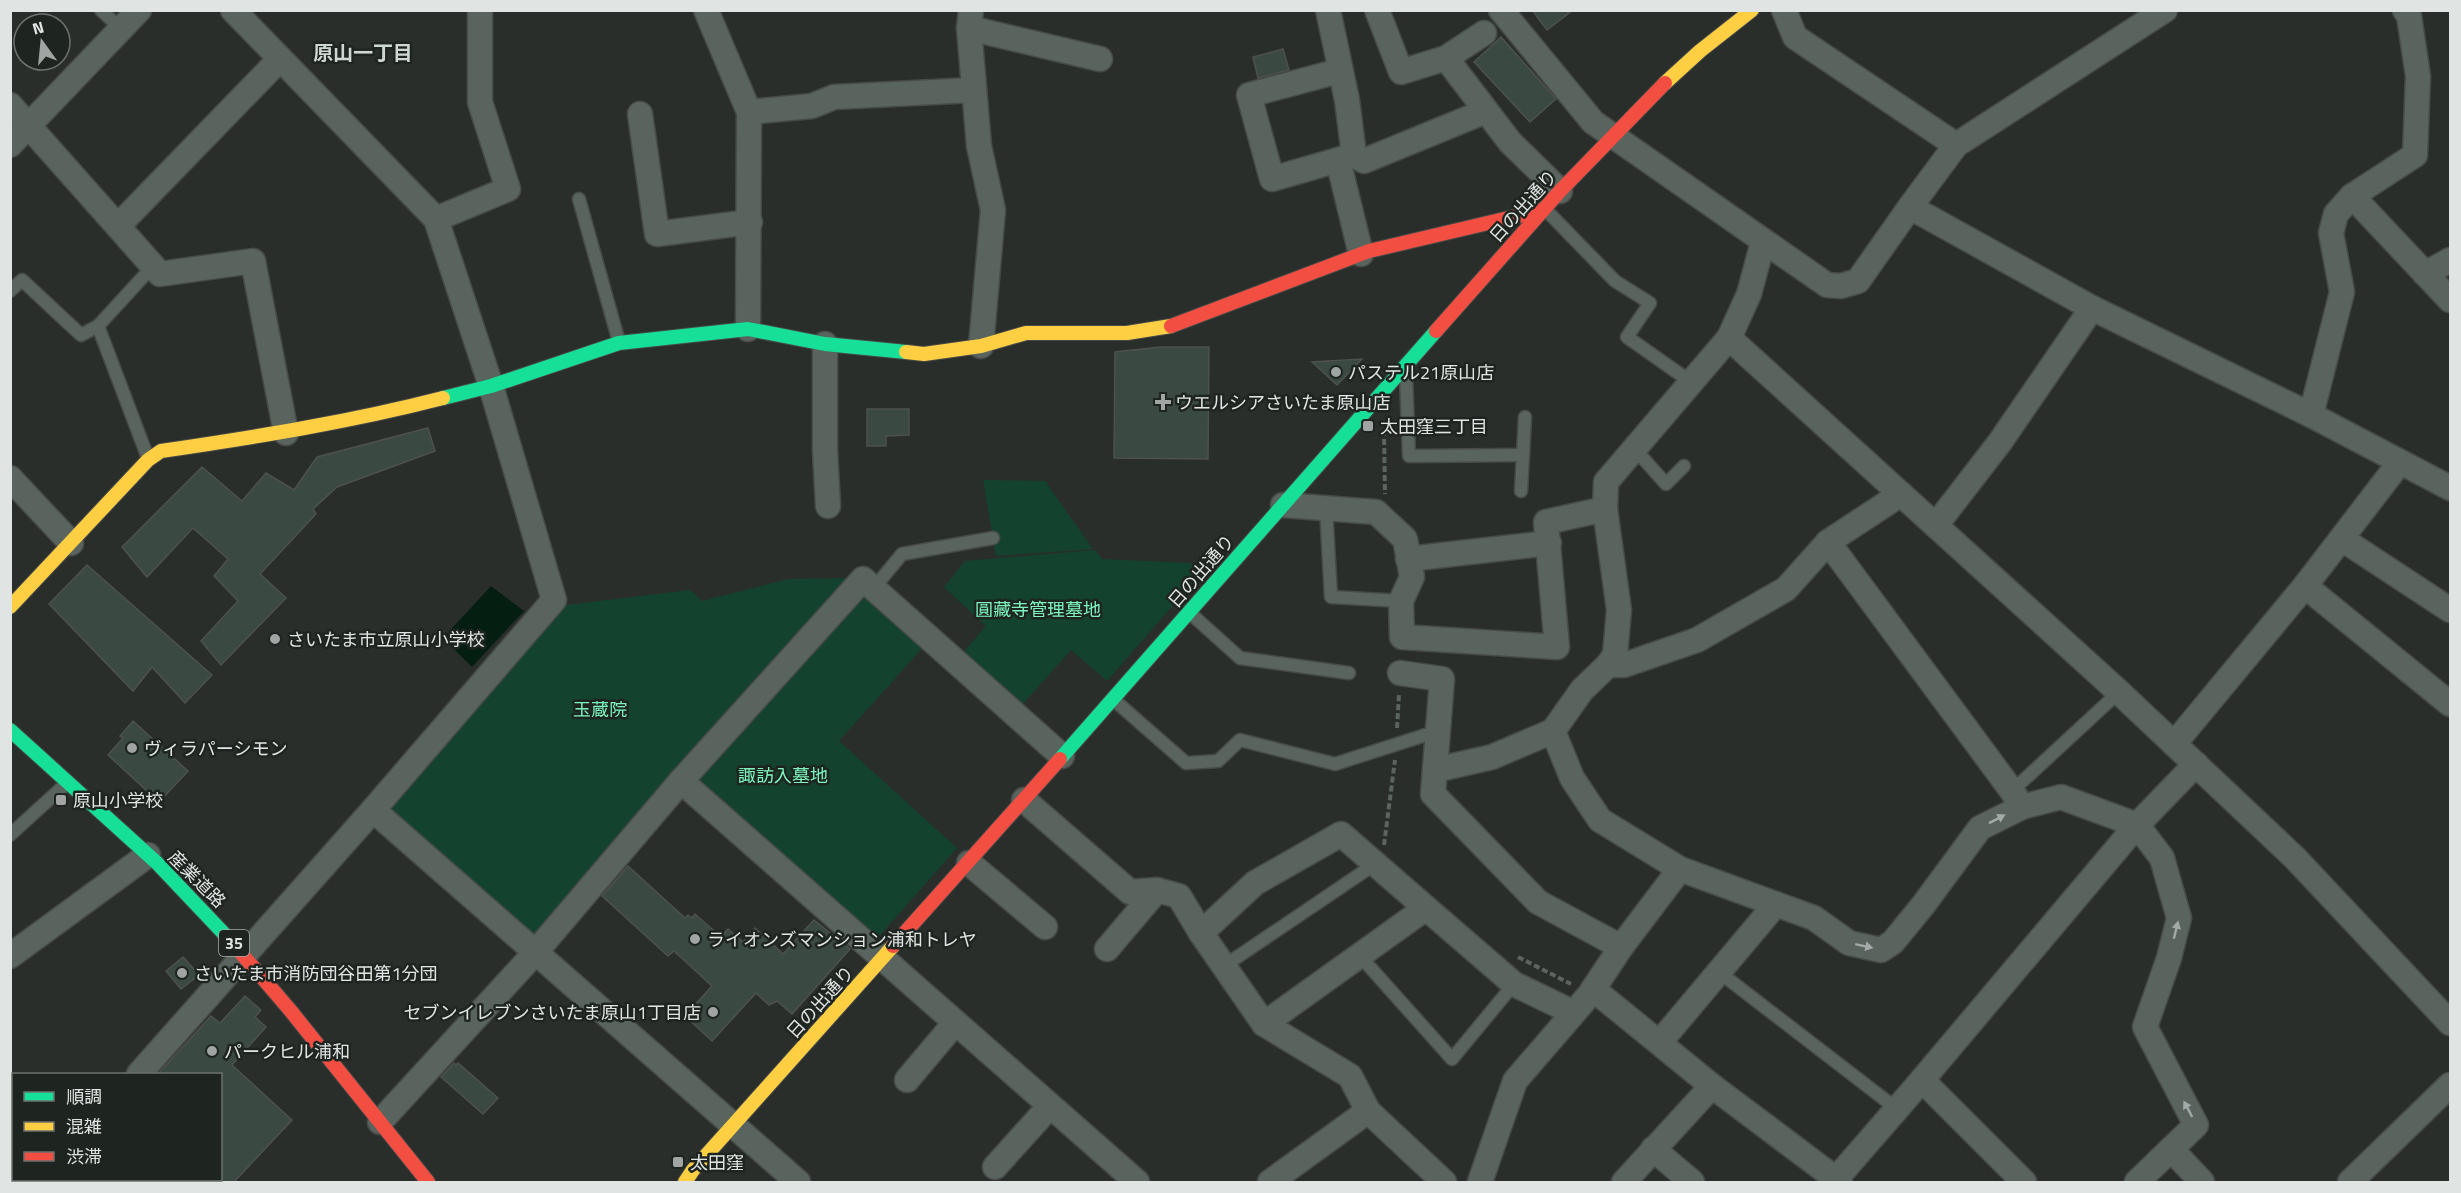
<svg xmlns="http://www.w3.org/2000/svg" width="2461" height="1193" viewBox="0 0 2461 1193" font-family="'Titillium Web','Noto Sans JP',sans-serif">
  <style>
    .green { fill: #13432f }
    .water { fill: #051e12 }
    .building { fill: #3a4942; stroke: #4e514f; stroke-width: 1.5 }
    .lines { fill: none; stroke-linecap: round; stroke-linejoin: round }
    .lane-casing { stroke: #474a48; stroke-width: 15 }
    .street-casing { stroke: #474a48; stroke-width: 27 }
    .fast-casing { stroke: #474a48; stroke-width: 16 }
    .slow-casing { stroke: #474a48; stroke-width: 16 }
    .jam-casing { stroke: #474a48; stroke-width: 16 }
    .path { stroke: #5b645f; stroke-width: 4; stroke-dasharray: 6 3; stroke-linecap: butt }
    .lane { stroke: #59645e; stroke-width: 12 }
    .street { stroke: #59645e; stroke-width: 24 }
    .fast { stroke: #16e098; stroke-width: 14 }
    .slow { stroke: #ffcf43; stroke-width: 14 }
    .jam { stroke: #f24e42; stroke-width: 14 }
    .oneway { fill: #a3aaa7 }
    .poi-dot { fill: #a0a4a2; stroke: #1e2521; stroke-width: 2 }
    .labels { text-anchor: middle; dominant-baseline: central; stroke-width: 5; stroke-linejoin: round; paint-order: stroke }
    .shield { fill: #1e2521; stroke: #a6aba8; stroke-width: 1.5 }
    .shield-label { font-size: 16px; font-weight: bold; fill: #e0e4e2 }
    .street-label { font-size: 18px; fill: #e0e4e2; stroke: #1e2521 }
    .poi-label { font-size: 18px; fill: #e0e4e2; stroke: #1e2521; text-anchor: start }
    .park-label { font-size: 18px; fill: #7bf5bd; stroke: #1e2521 }
    .neighbourhood-label { font-size: 20px; font-weight: bold; fill: #ced7d2; stroke: #1e2521 }
  </style>
  <rect width="100%" height="100%" fill="#292e2b"/>
  <g class="green">
    <path d="M 983,480 L 1045,481 L 1093,549 L 996,556 Z"/>
    <path d="M 1095,550 L 1102,559 L 1209,564 L 1107,681 L 1071,650 L 1021,706 L 961,655 L 986,626 L 944,587 L 965,561 Z"/>
    <path d="M 847,578 L 530,938 L 383,811 L 558,606 L 690,590 L 702,601 L 788,579 Z"/>
    <path d="M 864,592 L 925,645 L 839,741 L 957,848 L 874,942 L 691,779 Z"/>
  </g>
  <path class="water" d="M 491,586 L 524,611 L 472,667 L 443,638 Z"/>
  <g class="building">
    <path d="M 1532,10 L 1573,10 L 1547,30 Z"/>
    <path d="M 1501,37 L 1556,99 L 1530,122 L 1474,62 Z"/>
    <path d="M 1283,49 L 1289,70 L 1258,78 L 1253,57 Z"/>
    <path d="M 1161,347 L 1209,347 L 1208,459 L 1114,458 L 1115,352 Z"/>
    <path d="M 1362,359 L 1337,385 L 1312,362 Z"/>
    <path d="M 867,409 L 909,409 L 909,435 L 886,436 L 886,446 L 867,446 Z"/>
    <path d="M 428,428 L 435,451 L 337,487 L 313,509 L 316,514 L 260,574 L 286,598 L 221,665 L 201,641 L 238,601 L 214,576 L 228,559 L 193,528 L 147,577 L 122,547 L 202,467 L 242,501 L 266,473 L 294,490 L 317,457 Z"/>
    <path d="M 87,565 L 212,675 L 185,703 L 152,667 L 133,691 L 49,604 Z"/>
    <path d="M 133,721 L 188,771 L 159,802 L 108,755 L 123,738 L 120,736 Z"/>
    <path d="M 628,866 L 685,918 L 688,915 L 692,918 L 695,914 L 721,937 L 728,929 L 743,942 L 755,928 L 783,954 L 814,920 L 850,949 L 792,1014 L 777,1001 L 769,1005 L 756,993 L 712,1041 L 685,1016 L 712,986 L 674,951 L 668,956 L 602,896 Z"/>
    <path d="M 183,957 L 199,975 L 181,989 L 166,971 Z"/>
    <path d="M 245,996 L 261,1010 L 255,1017 L 266,1027 L 232,1065 L 292,1120 L 234,1182 L 220,1182 L 220,1074 L 158,1074 L 211,1016 L 220,1023 Z"/>
    <path d="M 454,1063 L 456,1065 L 458,1063 L 498,1098 L 483,1114 L 441,1077 Z"/>
  </g>
  <g class="lines">
    <g class="lane-casing">
      <g id="lane">
        <path d="M 101,10 L 121,29"/>
        <path d="M 579,199 L 619,342"/>
        <path d="M 1546,210 L 1615,281 L 1650,303 L 1627,337 L 1691,382"/>
        <path d="M 10,291 L 22,280 L 81,335 L 98,326 L 153,266"/>
        <path d="M 98,326 L 148,458"/>
        <path d="M 1406,376 L 1409,456 L 1523,455"/>
        <path d="M 1634,448 L 1666,484 L 1684,466"/>
        <path d="M 1521,491 L 1525,417"/>
        <path d="M 1326,508 L 1331,597 L 1401,601"/>
        <path d="M 873,589 L 902,554 L 993,538"/>
        <path d="M 1190,613 L 1240,658 L 1349,673"/>
        <path d="M 1114,700 L 1186,763 L 1218,761 L 1240,740 L 1335,764 L 1438,731"/>
        <path d="M 2012,791 L 2119,692"/>
        <path d="M 10,835 L 67,783"/>
        <path d="M 1360,956 L 1452,1059 L 1514,984"/>
        <path d="M 1224,966 L 1375,864"/>
        <path d="M 1719,972 L 1897,1109"/>
      </g>
    </g>
    <g class="street-casing">
      <g id="street">
        <path d="M 706,10 L 749,112 L 748,329"/>
        <path d="M 971,10 L 969,28 L 979,146 L 993,210 L 981,346"/>
        <path d="M 1328,10 L 1347,100 L 1354,155 L 1338,160 L 1361,254"/>
        <path d="M 1377,10 L 1401,72 L 1446,58 L 1484,33"/>
        <path d="M 1501,10 L 1593,122 L 1827,285 L 1841,286 L 1858,281 L 1910,207"/>
        <path d="M 1784,10 L 1795,37 L 1956,145 L 1910,207 L 2092,308 L 2311,415 L 2450,488"/>
        <path d="M 969,28 L 1100,59"/>
        <path d="M 1446,58 L 1510,142 L 1560,191"/>
        <path d="M 10,105 L 160,274 L 253,261 L 286,433"/>
        <path d="M 749,112 L 812,106 L 834,97 L 974,90"/>
        <path d="M 640,114 L 657,234 L 750,222"/>
        <path d="M 10,145 L 139,10"/>
        <path d="M 1956,145 L 2165,10"/>
        <path d="M 1354,155 L 1364,161 L 1486,111"/>
        <path d="M 1338,160 L 1272,179 L 1249,95 L 1339,71"/>
        <path d="M 2352,196 L 2450,300"/>
        <path d="M 436,219 L 508,189 L 480,102 L 480,10"/>
        <path d="M 118,226 L 279,60"/>
        <path d="M 1763,242 L 1749,294 L 1729,338 L 2119,692 L 2295,858 L 2450,1023"/>
        <path d="M 2425,274 L 2450,260"/>
        <path d="M 1729,338 L 1606,482 L 1605,509 L 1619,610 L 1615,655 L 1608,665 L 1582,690 L 1553,731 L 1572,778 L 1600,820 L 1680,869 L 1814,918 L 1849,943 L 1881,950 L 1893,942 L 1924,904 L 1980,828 L 2022,807 L 2061,797 L 2137,825 L 2162,858 L 2179,918 L 2169,958 L 2145,1027 L 2196,1125 L 2137,1182"/>
        <path d="M 825,344 L 825,450 L 828,506"/>
        <path d="M 2311,415 L 2342,292 L 2331,233 L 2336,214 L 2352,196 L 2415,155 L 2418,76 L 2409,16 L 2405,10"/>
        <path d="M 10,478 L 71,543"/>
        <path d="M 1901,494 L 1828,542 L 2012,791 L 2022,807"/>
        <path d="M 1283,505 L 1376,512 L 1405,539 L 1412,577 L 1401,601 L 1402,637 L 1557,647 L 1546,522 L 1605,509"/>
        <path d="M 1936,525 L 2000,442 L 2092,308"/>
        <path d="M 2342,539 L 2450,610"/>
        <path d="M 1408,559 L 1549,543"/>
        <path d="M 2305,586 L 2450,704"/>
        <path d="M 1608,665 L 1624,665 L 1697,640 L 1786,589 L 1828,542"/>
        <path d="M 1400,673 L 1442,679 L 1433,794 L 1538,902 L 1621,947"/>
        <path d="M 2174,744 L 2305,586 L 2400,462"/>
        <path d="M 1435,770 L 1492,757 L 1553,731"/>
        <path d="M 681,781 L 1137,1182"/>
        <path d="M 1024,800 L 1130,892 L 1157,890 L 1179,896 L 1201,933 L 1264,1024 L 1426,908 L 1514,984 L 1572,1012"/>
        <path d="M 373,810 L 798,1182"/>
        <path d="M 969,863 L 1045,927"/>
        <path d="M 1201,933 L 1255,883 L 1341,834 L 1426,908"/>
        <path d="M 1107,949 L 1157,890"/>
        <path d="M 10,956 L 148,855"/>
        <path d="M 1593,989 L 1712,1086 L 1840,1182"/>
        <path d="M 1264,1024 L 1350,1076 L 1368,1111"/>
        <path d="M 1660,1042 L 1776,904"/>
        <path d="M 139,1074 L 373,810 L 554,600 L 491,386 L 436,219 L 233,10"/>
        <path d="M 907,1080 L 955,1023"/>
        <path d="M 1922,1080 L 2137,825 L 2196,764"/>
        <path d="M 380,1122 L 534,954 L 681,781 L 863,579 L 1062,756"/>
        <path d="M 1653,1149 L 1692,1182"/>
        <path d="M 2171,1149 L 2202,1182"/>
        <path d="M 10,1158 L 14,1161"/>
        <path d="M 995,1167 L 1050,1106"/>
        <path d="M 1836,1179 L 1922,1080 L 2024,1182"/>
        <path d="M 45,1182 L 47,1180"/>
        <path d="M 1270,1182 L 1368,1111 L 1444,1182"/>
        <path d="M 1480,1182 L 1515,1081 L 1590,994 L 1621,947 L 1680,869"/>
        <path d="M 1624,1182 L 1712,1086"/>
        <path d="M 2350,1182 L 2450,1085"/>
      </g>
    </g>
    <g class="fast-casing">
      <g id="fast">
        <path d="M 443,398 L 491,386 L 619,343 L 748,329 L 825,344 L 906,352"/>
        <path d="M 10,730 L 157,863 L 229,939"/>
        <path d="M 1060,759 L 1436,331"/>
      </g>
    </g>
    <g class="slow-casing">
      <g id="slow">
        <path d="M 1665,83 L 1700,51 L 1752,10"/>
        <path d="M 906,352 L 924,354 L 981,346 L 1026,333 L 1127,333 L 1171,326"/>
        <path d="M 10,607 L 148,460 L 161,451 C 256,437 350,422 443,398"/>
        <path d="M 685,1182 L 693,1170 L 893,946"/>
      </g>
    </g>
    <g class="jam-casing">
      <g id="jam">
        <path d="M 1171,326 L 1369,251 L 1543,210"/>
        <path d="M 1436,331 L 1560,191 L 1665,83"/>
        <path d="M 229,939 L 290,1010 L 428,1182"/>
        <path d="M 893,946 L 1060,759"/>
      </g>
    </g>
    <g class="path">
      <path d="M 1384,430 L 1385,494"/>
      <path d="M 1397,728 L 1399,694"/>
      <path d="M 1384,845 L 1395,760"/>
      <path d="M 1518,957 L 1571,984"/>
    </g>
    <use href="#lane" class="lane"/>
    <use href="#street" class="street"/>
    <use href="#fast" class="fast"/>
    <use href="#slow" class="slow"/>
    <use href="#jam" class="jam"/>
  </g>
  <defs><path id="oneway-solid" d="M-6-.8H1V-3.2L6.5 0L1 3.2V.8H-6Z" transform="scale(1.5)"/></defs>
  <g class="oneway">
    <use href="#oneway-solid" transform="translate(1997 819) rotate(-27)"/>
    <use href="#oneway-solid" transform="translate(2176 930) rotate(-76)"/>
    <use href="#oneway-solid" transform="translate(1864 946) rotate(12)"/>
    <use href="#oneway-solid" transform="translate(2188 1109) rotate(-118)"/>
  </g>
  <g class="poi-dot">
    <circle cx="1336" cy="372" r="6"/>
    <path d="M1160 393h6v6h6v6h-6v6h-6v-6h-6v-6h6z"/>
    <rect x="1362" y="420" width="12" height="12" rx="3"/>
    <circle cx="275" cy="639" r="6"/>
    <circle cx="132" cy="748" r="6"/>
    <rect x="55" y="794" width="12" height="12" rx="3"/>
    <circle cx="695" cy="939" r="6"/>
    <circle cx="182" cy="973" r="6"/>
    <circle cx="713" cy="1012" r="6"/>
    <circle cx="212" cy="1051" r="6"/>
    <rect x="672" y="1156" width="12" height="12" rx="3"/>
  </g>
  <g class="labels">
    <rect class="shield" x="219" y="930" width="30" height="26" rx="4.5"/>
    <g class="shield-label">
      <text x="234" y="943">35</text>
    </g>
    <g class="street-label">
      <text transform="translate(1523 206) rotate(-48)">日の出通り</text>
      <text transform="translate(1201 571) rotate(-49)">日の出通り</text>
      <text transform="translate(197 879) rotate(45)">産業道路</text>
      <text transform="translate(820 1002) rotate(-48)">日の出通り</text>
    </g>
    <g class="poi-label">
      <text x="1348" y="372">パステル21原山店</text>
      <text x="1175" y="402">ウエルシアさいたま原山店</text>
      <text x="1380" y="426">太田窪三丁目</text>
      <text x="287" y="639">さいたま市立原山小学校</text>
      <text x="144" y="748">ヴィラパーシモン</text>
      <text x="73" y="800">原山小学校</text>
      <text x="707" y="939">ライオンズマンション浦和トレヤ</text>
      <text x="194" y="973">さいたま市消防団谷田第1分団</text>
      <text x="701" y="1012" text-anchor="end">セブンイレブンさいたま原山1丁目店</text>
      <text x="224" y="1051">パークヒル浦和</text>
      <text x="690" y="1162">太田窪</text>
    </g>
    <g class="park-label">
      <text x="1038" y="609">圓藏寺管理墓地</text>
      <text x="600" y="709">玉蔵院</text>
      <text x="783" y="775">諏訪入墓地</text>
    </g>
    <g class="neighbourhood-label">
      <text x="363" y="52">原山一丁目</text>
    </g>
  </g>
  <rect width="2461" height="1193" fill="none" stroke="#e0e4e2" stroke-width="24"/>
  <rect x="12" y="1073" width="210" height="108" fill="#1e2521" stroke="#6c716e" stroke-width="1.5"/>
  <rect x="24" y="1092" width="30" height="9" fill="#16e098" stroke="#6c716e" stroke-width="1.5"/>
  <text x="66" y="1103" font-size="18" fill="#e0e4e2">順調</text>
  <rect x="24" y="1122" width="30" height="9" fill="#ffcf43" stroke="#6c716e" stroke-width="1.5"/>
  <text x="66" y="1133" font-size="18" fill="#e0e4e2">混雑</text>
  <rect x="24" y="1152" width="30" height="9" fill="#f24e42" stroke="#6c716e" stroke-width="1.5"/>
  <text x="66" y="1163" font-size="18" fill="#e0e4e2">渋滞</text>
  <g transform="translate(42 42) rotate(345)"><circle r="28" fill="#1e2521" stroke="#6c716e" stroke-width="1.5"/>
  <path d="M0-4.5L10 22L0 15L-10 22Z" fill="#a0a4a2"/>
  <text y="-9" font-size="16" font-weight="bold" text-anchor="middle" fill="#e0e4e2">N</text>
  </g>
</svg>
